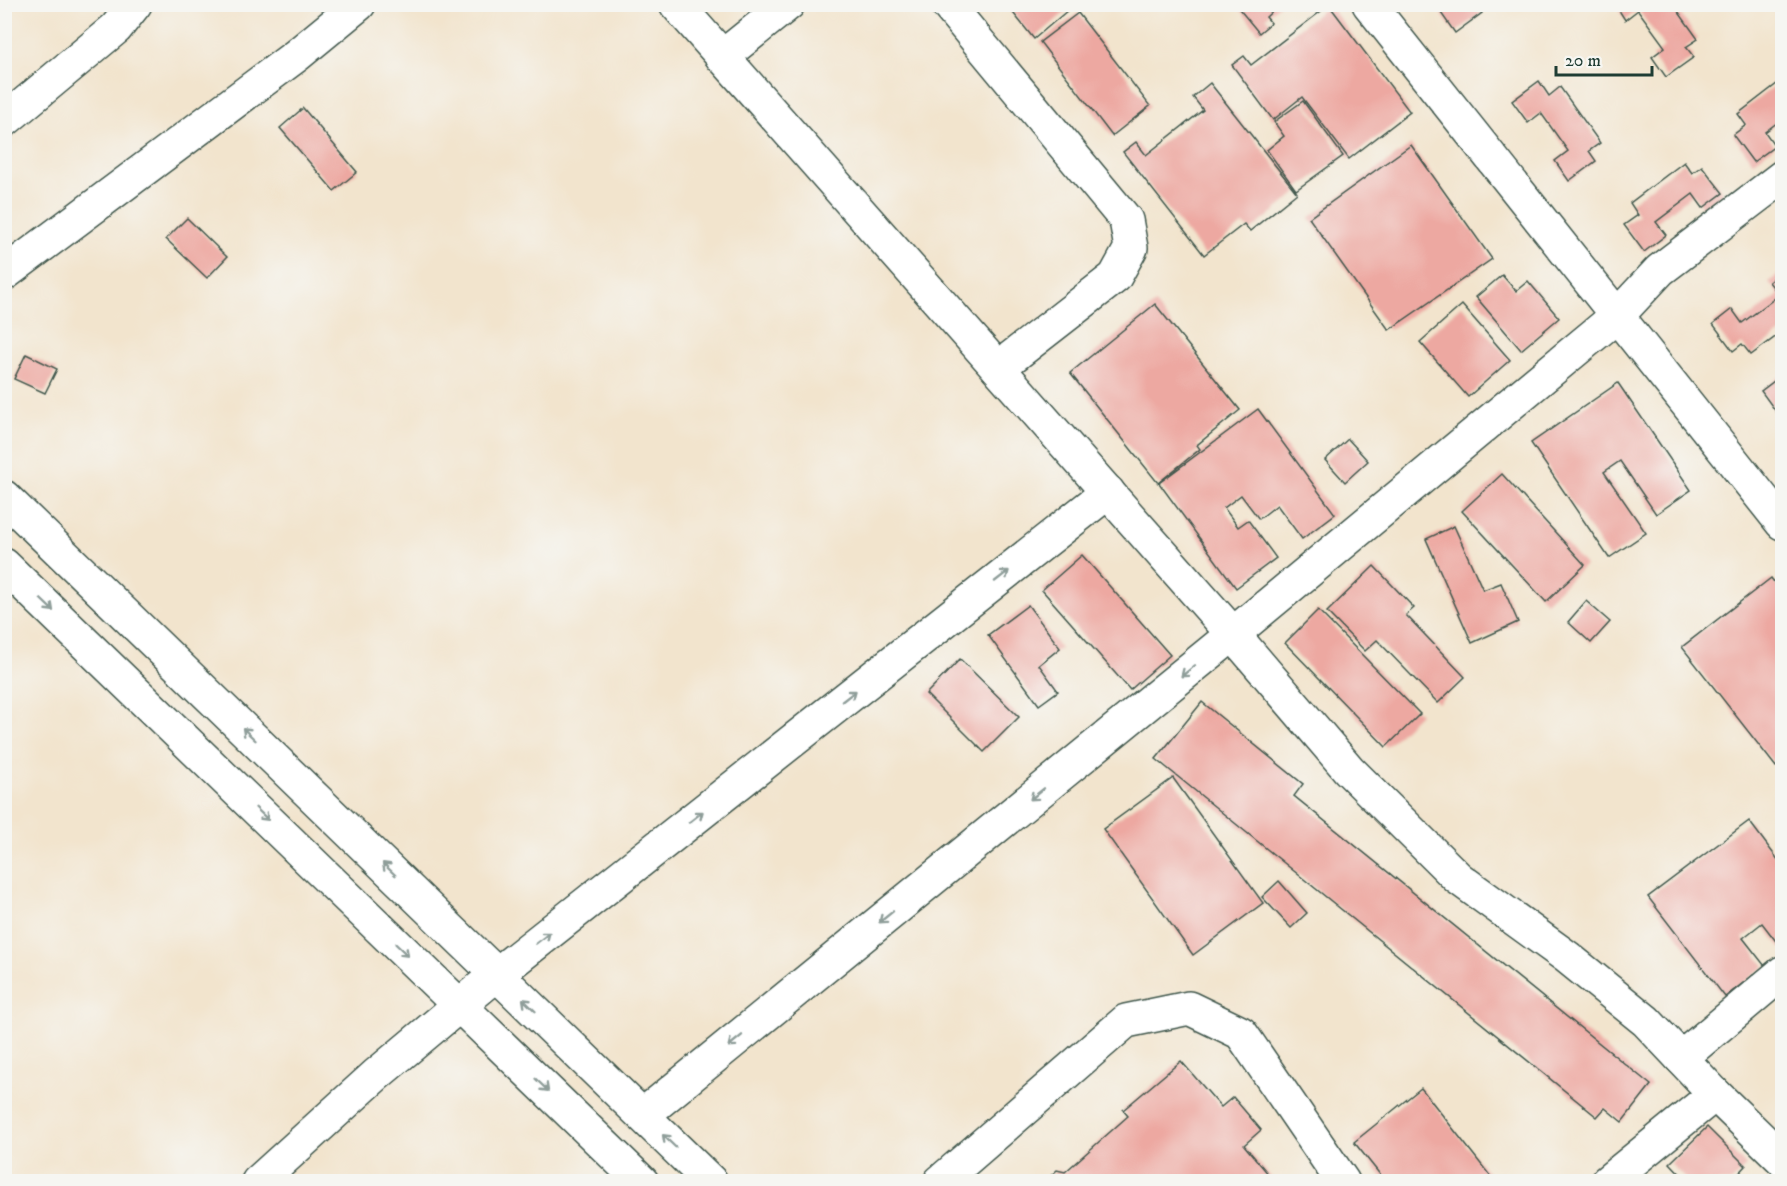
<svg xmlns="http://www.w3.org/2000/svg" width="1787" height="1186" viewBox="0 0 1787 1186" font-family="'IM FELL DW Pica',serif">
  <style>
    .building { fill: #eda8a1 }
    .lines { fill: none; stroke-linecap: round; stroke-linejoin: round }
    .minor-casing { stroke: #3f564b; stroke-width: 36 }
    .minor { stroke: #fff; stroke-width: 33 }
    .oneway { stroke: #8f9e9a }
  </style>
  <rect width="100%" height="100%" fill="#f6f6f2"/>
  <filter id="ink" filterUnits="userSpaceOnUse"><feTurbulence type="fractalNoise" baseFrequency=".0167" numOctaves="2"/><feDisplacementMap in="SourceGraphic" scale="12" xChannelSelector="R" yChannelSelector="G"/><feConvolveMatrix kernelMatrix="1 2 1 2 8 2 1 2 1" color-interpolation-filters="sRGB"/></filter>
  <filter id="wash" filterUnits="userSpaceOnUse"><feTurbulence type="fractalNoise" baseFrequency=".008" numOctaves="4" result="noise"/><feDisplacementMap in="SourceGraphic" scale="24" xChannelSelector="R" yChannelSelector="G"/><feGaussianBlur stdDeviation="1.35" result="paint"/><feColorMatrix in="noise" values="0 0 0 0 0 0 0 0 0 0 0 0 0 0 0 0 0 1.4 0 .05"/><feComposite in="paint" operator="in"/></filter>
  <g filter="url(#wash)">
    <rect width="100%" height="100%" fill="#f2e4cd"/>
    <g id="blocks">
      <g class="building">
        <path d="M 1006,4 L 1075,4 L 1034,39 Z"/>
        <path d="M 1235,4 L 1280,4 L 1266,17 L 1271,23 L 1259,33 Z"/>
        <path d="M 1452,4 L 1476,4 L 1482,13 L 1455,33 L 1441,13 Z"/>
        <path d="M 1615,4 L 1673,4 L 1698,39 L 1686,47 L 1694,57 L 1666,77 L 1652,57 L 1665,47 L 1638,10 L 1625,20 Z"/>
        <path d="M 1329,5 L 1410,112 L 1349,159 L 1302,97 L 1273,120 L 1232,65 L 1244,56 L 1251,65 Z"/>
        <path d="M 1078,13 L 1150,106 L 1112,136 L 1040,42 Z"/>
        <path d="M 1782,80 L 1782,119 L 1765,132 L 1775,146 L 1753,162 L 1733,135 L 1746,125 L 1738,114 Z"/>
        <path d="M 1539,81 L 1549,96 L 1560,87 L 1600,143 L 1589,151 L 1596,161 L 1569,181 L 1555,161 L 1568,151 L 1541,113 L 1528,123 L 1512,101 Z"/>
        <path d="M 1210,83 L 1297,193 L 1250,231 L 1244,224 L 1204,255 L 1123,152 L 1136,142 L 1146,155 L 1203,110 L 1193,97 Z"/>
        <path d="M 1303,101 L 1343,156 L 1296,190 L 1267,150 L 1284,136 L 1274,122 Z"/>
        <path d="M 303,108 L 357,172 L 334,191 L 280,128 Z"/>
        <path d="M 1411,145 L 1492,259 L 1389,330 L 1309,218 Z"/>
        <path d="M 1684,162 L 1692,173 L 1702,166 L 1723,193 L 1703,208 L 1693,194 L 1656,222 L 1666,235 L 1644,252 L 1624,225 L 1638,215 L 1630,203 Z"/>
        <path d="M 187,218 L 227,257 L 207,278 L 166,239 Z"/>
        <path d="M 1782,272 L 1782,332 L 1751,355 L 1742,344 L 1733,351 L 1713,324 L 1732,309 L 1742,323 L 1779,295 L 1769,282 Z"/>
        <path d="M 1502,275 L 1516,291 L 1528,281 L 1559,318 L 1521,350 L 1476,297 Z"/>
        <path d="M 1155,304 L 1240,410 L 1197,445 L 1200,449 L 1158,483 L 1070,373 Z"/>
        <path d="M 1462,305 L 1510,360 L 1468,397 L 1420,342 Z"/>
        <path d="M 26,354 L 57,369 L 45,393 L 14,379 Z"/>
        <path d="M 1782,375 L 1782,409 L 1777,413 L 1761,391 Z"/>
        <path d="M 1618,383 L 1691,490 L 1656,514 L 1620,461 L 1604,472 L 1646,533 L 1609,558 L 1531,443 Z"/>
        <path d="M 1258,409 L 1335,514 L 1302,539 L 1277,505 L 1259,519 L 1241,495 L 1224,508 L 1238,527 L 1248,520 L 1276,558 L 1236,588 L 1159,483 Z"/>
        <path d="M 1348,439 L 1368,461 L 1345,482 L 1325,460 Z"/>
        <path d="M 1502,474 L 1585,565 L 1546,602 L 1462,511 Z"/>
        <path d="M 1454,526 L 1483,590 L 1501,583 L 1518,622 L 1472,643 L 1426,539 Z"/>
        <path d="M 1082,555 L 1170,655 L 1130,690 L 1042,590 Z"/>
        <path d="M 1374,566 L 1414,608 L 1406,615 L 1465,677 L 1438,703 L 1377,640 L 1365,651 L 1327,612 Z"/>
        <path d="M 1771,578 L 1782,593 L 1782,762 L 1776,767 L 1682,647 Z"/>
        <path d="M 1586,601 L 1610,622 L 1591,643 L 1568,622 Z"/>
        <path d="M 1028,605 L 1060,648 L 1039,665 L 1058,691 L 1039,705 L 988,635 Z"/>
        <path d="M 1318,610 L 1420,714 L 1386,747 L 1285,643 Z"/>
        <path d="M 960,659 L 1019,717 L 984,752 L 926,694 Z"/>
        <path d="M 1202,702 L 1303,784 L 1294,796 L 1651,1085 L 1622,1122 L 1605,1108 L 1597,1117 L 1156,759 Z"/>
        <path d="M 1173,778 L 1263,903 L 1193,955 L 1103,829 Z"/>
        <path d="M 1749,821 L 1782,865 L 1782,949 L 1762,923 L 1743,938 L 1765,966 L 1725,997 L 1648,897 Z"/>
        <path d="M 1279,881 L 1307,913 L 1291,928 L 1262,897 Z"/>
        <path d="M 1181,1061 L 1221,1107 L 1233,1097 L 1261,1130 L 1244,1145 L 1275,1182 L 1044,1182 L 1057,1170 L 1065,1172 L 1128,1116 L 1123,1110 Z"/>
        <path d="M 1421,1088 L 1495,1182 L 1386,1182 L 1354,1142 Z"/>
        <path d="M 1707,1127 L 1746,1166 L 1731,1182 L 1688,1182 L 1670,1163 Z"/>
      </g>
    </g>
  </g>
  <g filter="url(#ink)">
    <use href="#blocks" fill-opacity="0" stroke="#3f564b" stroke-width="1.5"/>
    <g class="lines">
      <g class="minor-casing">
        <g id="minor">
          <path d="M 676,4 L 1233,634 L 1349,770 L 1458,878 L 1567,957 L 1646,1021 L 1715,1094 L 1782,1159"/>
          <path d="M 947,4 L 1126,220 L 1131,248 L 1115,277 L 998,368"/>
          <path d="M 1369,4 L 1782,523"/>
          <path d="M 722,57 L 788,4"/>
          <path d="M 4,121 L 116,28 L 135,4"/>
          <path d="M 4,274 L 297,55 L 359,4"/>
          <path d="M 4,497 L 711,1182"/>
          <path d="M 4,565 L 642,1182"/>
          <path d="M 1681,1058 L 1782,973"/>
          <path d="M 643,1115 L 1233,634 L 1618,315 L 1660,270 L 1782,177"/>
          <path d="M 258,1182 L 376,1075 L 497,974 L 1108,492"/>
          <path d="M 940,1182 L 1126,1021 L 1189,1008 L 1241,1033 L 1343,1182"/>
          <path d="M 1607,1182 L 1715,1094"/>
        </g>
      </g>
      <use href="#minor" class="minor"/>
    </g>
    <defs><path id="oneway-shaft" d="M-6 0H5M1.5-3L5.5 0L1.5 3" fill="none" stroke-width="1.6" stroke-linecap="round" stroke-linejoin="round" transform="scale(1.5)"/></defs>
    <g class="oneway">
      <use href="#oneway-shaft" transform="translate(1002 576) rotate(-38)"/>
      <use href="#oneway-shaft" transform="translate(47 605) rotate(44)"/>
      <use href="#oneway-shaft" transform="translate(1188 671) rotate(141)"/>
      <use href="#oneway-shaft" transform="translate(849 696) rotate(-38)"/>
      <use href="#oneway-shaft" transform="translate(249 734) rotate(-136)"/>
      <use href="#oneway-shaft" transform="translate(1037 794) rotate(141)"/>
      <use href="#oneway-shaft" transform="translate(262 814) rotate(44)"/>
      <use href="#oneway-shaft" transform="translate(696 817) rotate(-38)"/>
      <use href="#oneway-shaft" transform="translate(389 869) rotate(-136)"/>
      <use href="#oneway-shaft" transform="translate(886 917) rotate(141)"/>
      <use href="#oneway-shaft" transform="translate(543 938) rotate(-38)"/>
      <use href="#oneway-shaft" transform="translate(402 950) rotate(44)"/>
      <use href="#oneway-shaft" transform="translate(529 1005) rotate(-136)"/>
      <use href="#oneway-shaft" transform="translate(735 1041) rotate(141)"/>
      <use href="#oneway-shaft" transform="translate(542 1085) rotate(44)"/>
      <use href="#oneway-shaft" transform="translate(669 1141) rotate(-136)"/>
    </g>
  </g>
  <rect width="1787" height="1186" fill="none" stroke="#f6f6f2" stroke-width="24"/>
  <path d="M1556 66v9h96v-9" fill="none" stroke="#1f3d34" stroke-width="3"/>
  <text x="1565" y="66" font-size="18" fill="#1f3d34" stroke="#f6f6f2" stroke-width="4.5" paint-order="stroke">20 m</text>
</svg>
